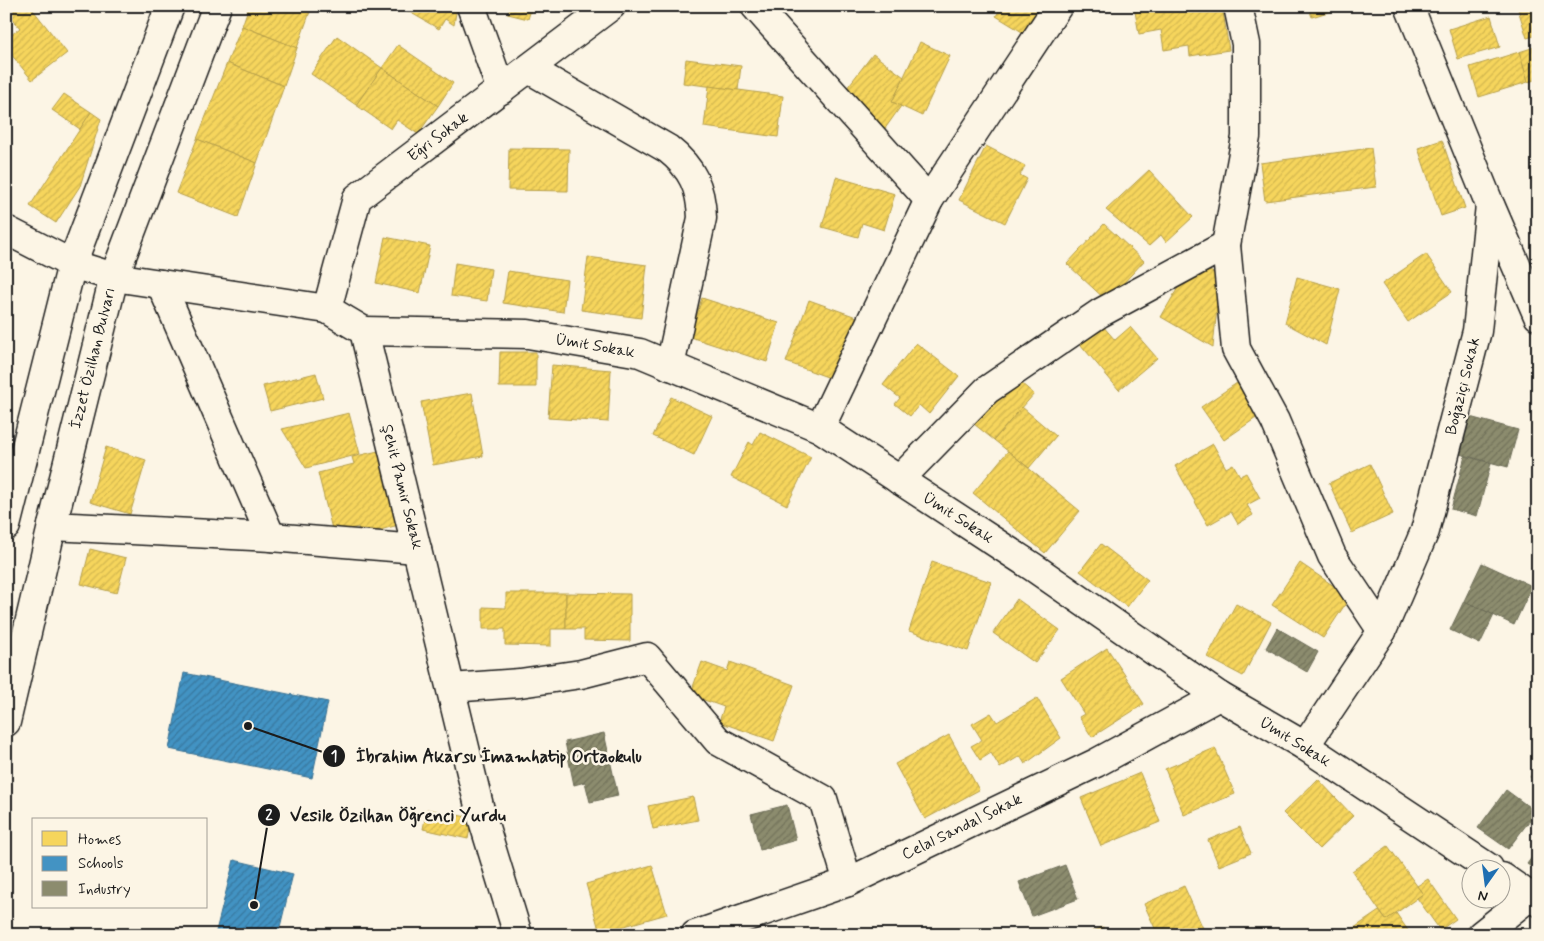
<svg xmlns="http://www.w3.org/2000/svg" width="1544" height="941" viewBox="0 0 1544 941" font-family="Mynerve,sans-serif">
  <style>
    .homes { fill: url(#homes-hatch); stroke: #b59e49 }
    .schools { fill: url(#schools-hatch); stroke: #376f91 }
    .industry { fill: url(#industry-hatch); stroke: #6a6a55 }
    .lines { fill: none; stroke-linecap: round; stroke-linejoin: round }
    .street-casing { stroke: #1c1c1c; stroke-width: 31 }
    .secondary-casing { stroke: #1c1c1c; stroke-width: 31 }
    .street { stroke: #fcf5e5; stroke-width: 28 }
    .secondary { stroke: #fcf5e5; stroke-width: 28 }
    .labels { text-anchor: middle; dominant-baseline: central; stroke-width: 5; stroke-linejoin: round; paint-order: stroke }
    .street-label { font-size: 16px; fill: #1c1c1c; stroke: #fcf5e5 }
    .leader { fill: none; stroke: #1c1c1c; stroke-width: 2 }
    .callout-dot { fill: #1c1c1c; stroke: #fcf5e5; stroke-width: 2 }
    .mark-label { font-size: 15px; text-anchor: middle; font-weight: bold; fill: #fff }
    .callout-label { font-size: 18px; text-anchor: middle; font-weight: bold; fill: #1c1c1c; stroke: #fcf5e5; stroke-width: 5; stroke-linejoin: round; paint-order: stroke }
  </style>
  <defs>
    <pattern id="homes-hatch" width="6" height="6" patternUnits="userSpaceOnUse" patternTransform="scale(1.25)"><rect width="6" height="6" fill="#f6d55c"/><path d="M-1 1l2-2M0 6l6-6M5 7l2-2" fill="none" stroke="#d2b64f"/></pattern>
    <pattern id="schools-hatch" width="6" height="6" patternUnits="userSpaceOnUse" patternTransform="scale(1.25)"><rect width="6" height="6" fill="#4393c3"/><path d="M-1 1l2-2M0 6l6-6M5 7l2-2" fill="none" stroke="#37779e"/></pattern>
    <pattern id="industry-hatch" width="6" height="6" patternUnits="userSpaceOnUse" patternTransform="scale(1.25)"><rect width="6" height="6" fill="#8c8c6e"/><path d="M-1 1l2-2M0 6l6-6M5 7l2-2" fill="none" stroke="#72725a"/></pattern>
  </defs>
  <rect width="100%" height="100%" fill="#fcf5e5"/>
  <filter id="ink" filterUnits="userSpaceOnUse"><feTurbulence type="fractalNoise" baseFrequency=".02" numOctaves="2"/><feDisplacementMap in="SourceGraphic" scale="10" xChannelSelector="R" yChannelSelector="G"/><feConvolveMatrix kernelMatrix="1 2 1 2 8 2 1 2 1" color-interpolation-filters="sRGB"/></filter>
  <g filter="url(#ink)">
    <g class="homes">
      <path d="M 11,6 L 30,6 L 67,53 L 32,80 L 6,48 L 6,39 L 20,28 L 6,11 Z"/>
      <path d="M 249,6 L 312,6 L 297,48 L 242,26 Z"/>
      <path d="M 399,6 L 457,6 L 454,25 L 445,19 L 439,29 Z"/>
      <path d="M 510,6 L 532,6 L 528,19 L 508,14 Z"/>
      <path d="M 1002,6 L 1051,6 L 1032,38 L 996,16 Z"/>
      <path d="M 1134,6 L 1222,6 L 1229,50 L 1190,56 L 1189,46 L 1164,50 L 1161,30 L 1139,34 Z"/>
      <path d="M 1308,6 L 1347,6 L 1312,17 Z"/>
      <path d="M 1517,6 L 1538,6 L 1538,35 L 1527,38 Z"/>
      <path d="M 1491,16 L 1500,47 L 1458,59 L 1449,29 Z"/>
      <path d="M 242,26 L 297,48 L 284,86 L 227,63 Z"/>
      <path d="M 337,36 L 382,68 L 356,105 L 311,74 Z"/>
      <path d="M 920,42 L 950,56 L 922,116 L 892,102 Z"/>
      <path d="M 398,45 L 453,83 L 438,106 L 382,68 Z"/>
      <path d="M 1538,46 L 1538,79 L 1528,82 L 1519,52 Z"/>
      <path d="M 1519,52 L 1528,82 L 1479,97 L 1470,67 Z"/>
      <path d="M 873,54 L 904,77 L 892,102 L 901,106 L 884,130 L 840,97 Z"/>
      <path d="M 686,59 L 741,66 L 738,90 L 683,83 Z"/>
      <path d="M 227,63 L 284,86 L 257,163 L 197,139 Z"/>
      <path d="M 382,68 L 438,106 L 418,134 L 397,120 L 391,129 L 356,105 Z"/>
      <path d="M 709,86 L 783,96 L 778,137 L 704,127 Z"/>
      <path d="M 64,94 L 91,112 L 80,129 L 52,110 Z"/>
      <path d="M 91,112 L 101,119 L 80,186 L 56,223 L 30,206 Z"/>
      <path d="M 197,139 L 257,163 L 238,217 L 176,193 Z"/>
      <path d="M 1442,140 L 1465,208 L 1441,216 L 1418,148 Z"/>
      <path d="M 986,146 L 1025,166 L 1020,175 L 1027,179 L 1005,223 L 959,200 Z"/>
      <path d="M 509,148 L 569,149 L 568,191 L 508,190 Z"/>
      <path d="M 1371,148 L 1376,187 L 1265,201 L 1260,163 Z"/>
      <path d="M 1149,170 L 1193,217 L 1166,242 L 1161,235 L 1149,246 L 1106,210 Z"/>
      <path d="M 836,177 L 895,194 L 884,230 L 862,223 L 858,237 L 822,227 Z"/>
      <path d="M 1104,224 L 1144,261 L 1107,301 L 1067,264 Z"/>
      <path d="M 385,237 L 430,246 L 420,293 L 376,283 Z"/>
      <path d="M 1426,254 L 1452,292 L 1408,322 L 1382,284 Z"/>
      <path d="M 588,257 L 647,265 L 641,318 L 581,310 Z"/>
      <path d="M 455,263 L 491,269 L 487,301 L 451,296 Z"/>
      <path d="M 508,271 L 567,280 L 563,312 L 503,303 Z"/>
      <path d="M 1210,271 L 1220,277 L 1213,347 L 1161,317 L 1183,279 Z"/>
      <path d="M 1297,277 L 1340,289 L 1326,345 L 1285,323 Z"/>
      <path d="M 702,298 L 779,323 L 767,362 L 690,337 Z"/>
      <path d="M 809,300 L 862,319 L 848,358 L 839,354 L 830,378 L 786,362 Z"/>
      <path d="M 1102,325 L 1115,340 L 1130,327 L 1157,358 L 1119,390 L 1080,344 Z"/>
      <path d="M 916,343 L 959,376 L 929,414 L 919,405 L 910,416 L 895,404 L 900,398 L 883,385 Z"/>
      <path d="M 500,352 L 536,352 L 536,387 L 499,387 Z"/>
      <path d="M 552,365 L 611,370 L 608,422 L 548,418 Z"/>
      <path d="M 316,373 L 323,398 L 270,411 L 263,386 Z"/>
      <path d="M 1014,377 L 1034,394 L 994,440 L 974,424 Z"/>
      <path d="M 1237,383 L 1259,416 L 1224,440 L 1201,407 Z"/>
      <path d="M 472,393 L 483,456 L 433,465 L 421,402 Z"/>
      <path d="M 671,397 L 712,416 L 694,455 L 653,436 Z"/>
      <path d="M 1022,407 L 1056,436 L 1029,468 L 994,440 Z"/>
      <path d="M 349,413 L 360,454 L 306,468 L 282,429 Z"/>
      <path d="M 760,432 L 811,457 L 787,505 L 731,477 L 749,442 L 753,445 Z"/>
      <path d="M 1213,444 L 1226,468 L 1233,464 L 1240,476 L 1246,473 L 1260,498 L 1247,505 L 1253,515 L 1238,524 L 1231,512 L 1208,525 L 1175,466 Z"/>
      <path d="M 106,447 L 146,460 L 130,514 L 90,502 Z"/>
      <path d="M 387,449 L 406,523 L 361,535 L 358,527 L 333,533 L 318,473 L 354,464 L 352,457 Z"/>
      <path d="M 1008,451 L 1080,511 L 1045,553 L 973,493 Z"/>
      <path d="M 1370,464 L 1393,514 L 1352,533 L 1329,483 Z"/>
      <path d="M 1101,544 L 1148,580 L 1127,607 L 1080,571 Z"/>
      <path d="M 90,549 L 126,558 L 117,593 L 81,584 Z"/>
      <path d="M 932,562 L 991,582 L 968,651 L 909,631 Z"/>
      <path d="M 1300,563 L 1350,597 L 1323,638 L 1272,605 Z"/>
      <path d="M 506,593 L 566,593 L 566,629 L 551,629 L 551,646 L 505,645 L 505,629 L 483,629 L 483,607 L 506,608 Z"/>
      <path d="M 566,593 L 630,594 L 630,641 L 584,640 L 584,629 L 566,629 Z"/>
      <path d="M 1017,599 L 1060,630 L 1035,663 L 993,633 Z"/>
      <path d="M 1236,604 L 1271,622 L 1243,676 L 1207,657 Z"/>
      <path d="M 1107,648 L 1144,704 L 1092,737 L 1079,717 L 1084,714 L 1061,678 Z"/>
      <path d="M 702,662 L 727,671 L 730,662 L 794,685 L 774,741 L 719,722 L 724,707 L 690,695 Z"/>
      <path d="M 1037,698 L 1061,738 L 1025,764 L 1020,756 L 1000,768 L 991,753 L 980,760 L 971,746 L 982,740 L 972,724 L 991,713 L 997,722 Z"/>
      <path d="M 949,735 L 979,790 L 925,819 L 895,764 Z"/>
      <path d="M 1215,748 L 1235,794 L 1184,815 L 1165,769 Z"/>
      <path d="M 1140,773 L 1160,822 L 1101,846 L 1081,798 Z"/>
      <path d="M 1318,779 L 1353,816 L 1319,849 L 1283,813 Z"/>
      <path d="M 693,797 L 698,820 L 653,829 L 648,806 Z"/>
      <path d="M 427,809 L 472,818 L 468,839 L 423,829 Z"/>
      <path d="M 1240,827 L 1251,853 L 1219,866 L 1208,840 Z"/>
      <path d="M 1388,846 L 1423,894 L 1386,920 L 1352,871 Z"/>
      <path d="M 652,865 L 667,914 L 600,933 L 586,884 Z"/>
      <path d="M 1428,879 L 1456,919 L 1440,930 L 1417,898 L 1423,894 L 1417,886 Z"/>
      <path d="M 1184,886 L 1206,935 L 1158,935 L 1144,904 Z"/>
      <path d="M 1379,911 L 1386,920 L 1396,913 L 1411,935 L 1344,935 Z"/>
      <path d="M 1103,927 L 1106,935 L 1084,935 Z"/>
    </g>
    <g class="schools">
      <path d="M 184,673 L 328,702 L 312,778 L 169,749 Z"/>
      <path d="M 234,860 L 293,874 L 278,935 L 215,935 Z"/>
    </g>
    <g class="industry">
      <path d="M 840,6 L 855,6 L 849,13 Z"/>
      <path d="M 1466,416 L 1518,430 L 1508,467 L 1456,453 Z"/>
      <path d="M 1465,456 L 1491,463 L 1477,516 L 1451,509 Z"/>
      <path d="M 1482,563 L 1532,586 L 1514,625 L 1464,601 Z"/>
      <path d="M 1464,601 L 1494,615 L 1480,644 L 1450,630 Z"/>
      <path d="M 1277,628 L 1318,652 L 1307,672 L 1266,648 Z"/>
      <path d="M 604,733 L 618,796 L 590,802 L 585,782 L 574,785 L 565,742 Z"/>
      <path d="M 1538,767 L 1538,782 L 1530,777 Z"/>
      <path d="M 1506,790 L 1536,812 L 1508,849 L 1478,828 Z"/>
      <path d="M 787,805 L 796,840 L 760,850 L 751,814 Z"/>
      <path d="M 1538,849 L 1538,872 L 1527,864 Z"/>
      <path d="M 1065,865 L 1078,899 L 1032,916 L 1019,882 Z"/>
    </g>
    <g class="lines">
      <g class="street-casing">
        <g id="street">
          <path d="M 471,6 L 501,90"/>
          <path d="M 755,6 L 929,200"/>
          <path d="M 1238,6 L 1246,44 L 1246,137 L 1226,245 L 1236,349 L 1275,421 L 1332,556 L 1382,631"/>
          <path d="M 529,69 L 668,149 C 692,168 701,187 702,218 L 670,366"/>
          <path d="M 1491,207 L 1538,316"/>
          <path d="M 6,230 L 72,264"/>
          <path d="M 161,284 L 271,537"/>
          <path d="M 327,309 L 357,198 L 611,6"/>
          <path d="M 364,331 L 528,334 L 640,353 L 820,428 L 1033,567 L 1219,696 L 1305,746 L 1489,868"/>
          <path d="M 820,428 L 929,200 L 1058,6"/>
          <path d="M 899,480 L 987,390 L 1100,313 L 1226,245"/>
          <path d="M 52,526 L 271,537 L 417,549"/>
          <path d="M 451,688 L 520,683 L 581,674 L 647,657 L 718,741 L 823,799 L 848,882"/>
          <path d="M 1305,746 L 1382,631 L 1425,531 L 1477,331 L 1490,205 L 1409,6"/>
          <path d="M 1502,877 L 1538,902"/>
          <path d="M 695,935 L 848,882 L 1096,763 L 1219,696"/>
          <path d="M 1481,935 L 1530,896"/>
        </g>
      </g>
      <g class="secondary-casing">
        <g id="secondary">
          <path d="M 72,264 L 114,277 L 327,309 L 364,331 L 481,814 L 518,935"/>
          <path d="M 6,526 L 72,264 L 170,6"/>
          <path d="M 6,722 L 52,526 L 114,277 L 217,6"/>
        </g>
      </g>
      <use href="#street" class="street"/>
      <use href="#secondary" class="secondary"/>
    </g>
  </g>
  <g class="labels">
    <g class="street-label">
      <text transform="translate(438 137) rotate(-37)">Eğri Sokak</text>
      <text transform="translate(595 346) rotate(10)">Ümit Sokak</text>
      <text transform="translate(93 358) rotate(-76)">İzzet Özilhan Bulvarı</text>
      <text transform="translate(1463 386) rotate(-76)">Boğaziçi Sokak</text>
      <text transform="translate(402 487) rotate(76)">Şehit Pamir Sokak</text>
      <text transform="translate(958 518) rotate(33)">Ümit Sokak</text>
      <text transform="translate(1295 742) rotate(32)">Ümit Sokak</text>
      <text transform="translate(962 827) rotate(-26)">Celal Sandal Sokak</text>
    </g>
  </g>
  <path class="leader" d="M248 726L334 756M254 905L269 815"/>
  <g class="callout-dot">
    <circle cx="248" cy="726" r="5"/>
    <circle cx="254" cy="905" r="5"/>
    <circle cx="334" cy="756" r="12"/>
    <circle cx="269" cy="815" r="12"/>
  </g>
  <g class="mark-label">
    <text x="334" y="761">1</text>
    <text x="269" y="820">2</text>
  </g>
  <g class="callout-label">
    <text x="499" y="762">İbrahim Akarsu İmamhatip Ortaokulu</text>
    <text x="398" y="821">Vesile Özilhan Öğrenci Yurdu</text>
  </g>
  <rect width="1544" height="941" fill="none" stroke="#fcf5e5" stroke-width="25"/>
  <rect x="12" y="12" width="1519" height="916" fill="none" stroke="#1c1c1c" stroke-width="2" filter="url(#ink)"/>
  <rect x="32" y="818" width="175" height="90" fill="#fcf5e5" stroke="#a29e95"/>
  <rect x="42" y="831" width="25" height="15" fill="#f6d55c" stroke="#a29e95"/>
  <text x="78" y="844" font-size="15" fill="#1c1c1c">Homes</text>
  <rect x="42" y="856" width="25" height="15" fill="#4393c3" stroke="#a29e95"/>
  <text x="78" y="868" font-size="15" fill="#1c1c1c">Schools</text>
  <rect x="42" y="881" width="25" height="15" fill="#8c8c6e" stroke="#a29e95"/>
  <text x="78" y="894" font-size="15" fill="#1c1c1c">Industry</text>
  <g transform="translate(1486 884) rotate(194)"><circle r="24" fill="#fcf5e5" stroke="#a29e95"/>
  <path d="M0-4L9 19L0 12L-9 19Z" fill="#1f6fb2"/>
  <text y="-8" font-size="14" font-weight="bold" text-anchor="middle" fill="#1c1c1c">N</text>
  </g>
</svg>
